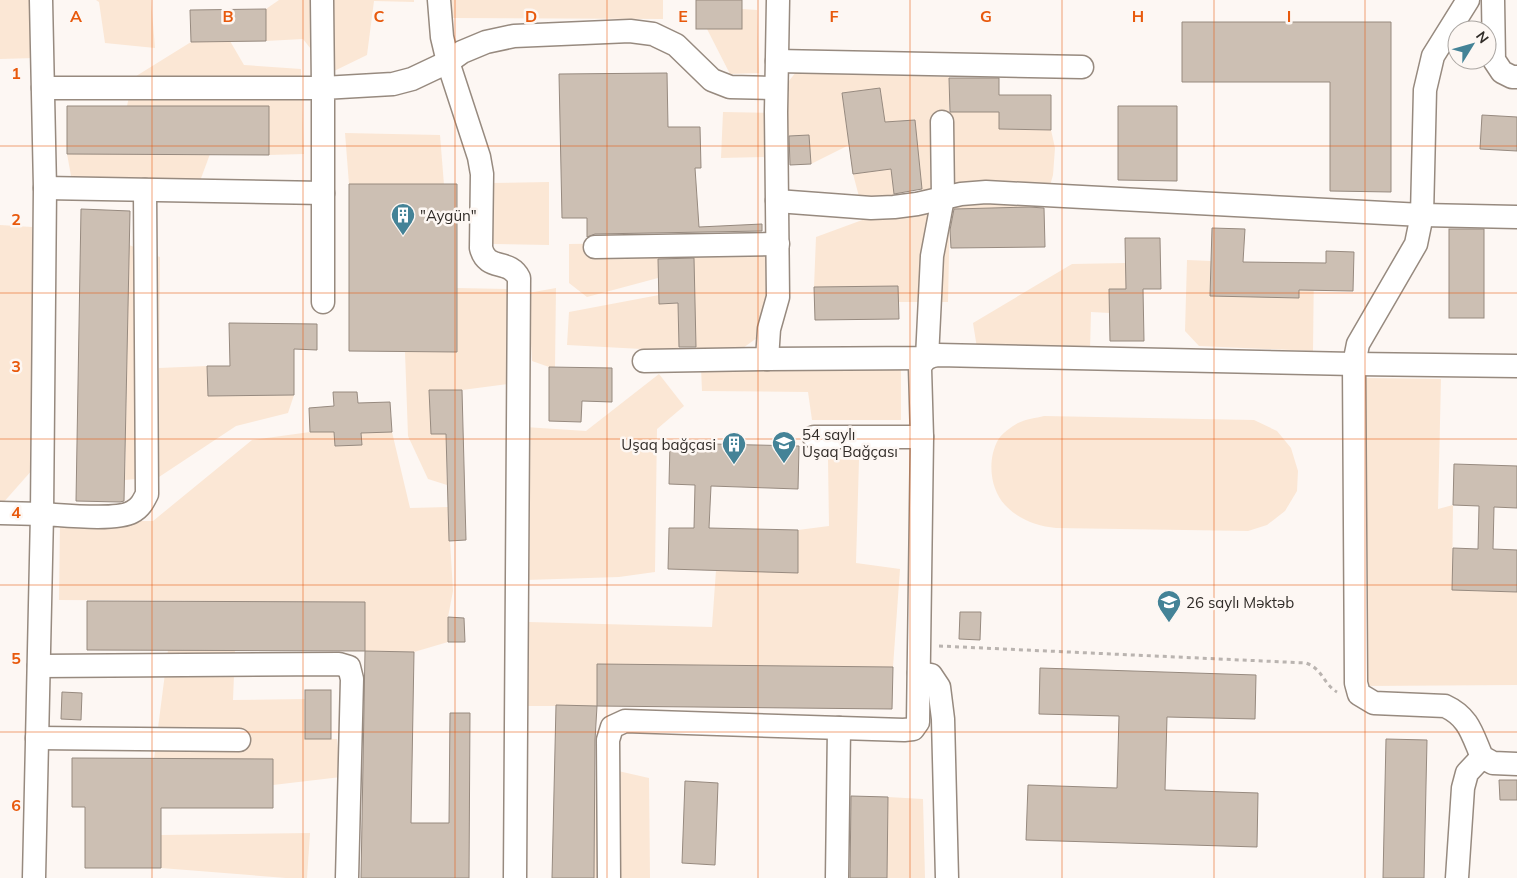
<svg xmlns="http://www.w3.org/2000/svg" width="1517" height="878" viewBox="0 0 1517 878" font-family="Mulish,sans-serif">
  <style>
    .green { fill: #fbe7d5 }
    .building { fill: #ccbfb3; stroke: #978a7f }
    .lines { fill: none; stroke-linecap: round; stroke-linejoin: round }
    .minor-casing { stroke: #978a7f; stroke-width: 25 }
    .path { stroke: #bab4b0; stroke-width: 3; stroke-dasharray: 4 4; stroke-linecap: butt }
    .minor { stroke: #fff; stroke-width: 22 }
    .grid { fill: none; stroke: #e8590c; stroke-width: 1; stroke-opacity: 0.55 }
    .labels { text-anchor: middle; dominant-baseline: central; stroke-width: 5; stroke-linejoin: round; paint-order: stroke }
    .poi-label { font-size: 15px; fill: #312c28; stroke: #fdf7f3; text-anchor: start }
    .grid-label { font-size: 16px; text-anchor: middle; font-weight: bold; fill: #e8590c; stroke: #fdf7f3; stroke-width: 5; stroke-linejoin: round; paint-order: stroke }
  </style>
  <rect width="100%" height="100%" fill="#fdf7f3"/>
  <g class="green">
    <path d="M 0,0 L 34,0 L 35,58 L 0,59 Z"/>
    <path d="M 96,0 L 151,0 L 155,48 L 105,43 L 99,2 Z"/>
    <path d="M 279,0 L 414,0 L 414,2 L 374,1 L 367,55 L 330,73 L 303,39 L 266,41 L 266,9 Z"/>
    <path d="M 451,0 L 663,0 L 663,19 L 451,18 Z"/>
    <path d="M 742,9 L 757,10 L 759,73 L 730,74 L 707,29 L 742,29 Z"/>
    <path d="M 230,41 L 244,65 L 301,69 L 304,154 L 269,155 L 269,106 L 127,106 L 133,78 L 191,42 Z"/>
    <path d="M 814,49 L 854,53 L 859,73 L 949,77 L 949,112 L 999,112 L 999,129 L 1051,130 L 1055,148 L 1053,175 L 1044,207 L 950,209 L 948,302 L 898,302 L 898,286 L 814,287 L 816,237 L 865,219 L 853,174 L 891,169 L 894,195 L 922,193 L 915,120 L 885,122 L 880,88 L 842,93 L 849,145 L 811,164 L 809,135 L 783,136 L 785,86 Z"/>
    <path d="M 723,112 L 771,113 L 770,157 L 721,158 Z"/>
    <path d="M 345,133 L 440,135 L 444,185 L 349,184 Z"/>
    <path d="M 67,154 L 210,154 L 200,181 L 72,181 Z"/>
    <path d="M 549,182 L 549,245 L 493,244 L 490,183 Z"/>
    <path d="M 0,225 L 32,227 L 33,469 L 2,504 L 0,504 Z"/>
    <path d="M 770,241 L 773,304 L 761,335 L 743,348 L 727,351 L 696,351 L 694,264 L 658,278 L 587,297 L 569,283 L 569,244 Z"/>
    <path d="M 129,245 L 160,257 L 159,368 L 207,366 L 208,396 L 294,395 L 288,413 L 236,426 L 159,477 L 125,480 Z"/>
    <path d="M 1187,260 L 1211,261 L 1210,296 L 1299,297 L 1300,263 L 1314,263 L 1313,351 L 1199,346 L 1185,331 Z"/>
    <path d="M 1126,263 L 1126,289 L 1109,289 L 1110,313 L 1091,312 L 1090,350 L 977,348 L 973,323 L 1072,264 Z"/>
    <path d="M 457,288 L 507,289 L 508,384 L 462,390 L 429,391 L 431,433 L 463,434 L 464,445 L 446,445 L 447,485 L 428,479 L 408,436 L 405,352 L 457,352 Z"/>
    <path d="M 556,288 L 555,367 L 549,367 L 532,361 L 528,293 Z"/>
    <path d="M 659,295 L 659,304 L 678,303 L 679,351 L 567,345 L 569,312 Z"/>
    <path d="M 901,363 L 901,420 L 812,420 L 808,392 L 702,391 L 701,368 Z"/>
    <path d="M 659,374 L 684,406 L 657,429 L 655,572 L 619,577 L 526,580 L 525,427 L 586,431 Z"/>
    <path d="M 1366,378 L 1441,379 L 1438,509 L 1453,505 L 1452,589 L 1517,592 L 1517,685 L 1365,686 Z"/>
    <path d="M 1044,416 L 1254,420 L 1277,431 L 1291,448 L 1298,471 L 1297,491 L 1285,511 L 1267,525 L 1248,531 L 1056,528 C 1037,526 1019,520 1005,505 C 990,489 987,460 998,440 C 1000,435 1012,426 1018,423 C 1026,419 1036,418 1044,416 Z"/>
    <path d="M 310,432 L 334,432 L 336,446 L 361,445 L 361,433 L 392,432 L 410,508 L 448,507 L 453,591 L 448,617 L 448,642 L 414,652 L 365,651 L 365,602 L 59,600 L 60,521 L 153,521 L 252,440 Z"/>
    <path d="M 828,459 L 859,460 L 856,563 L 900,569 L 893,667 L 598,664 L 597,706 L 528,706 L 529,622 L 712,627 L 716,570 L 798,530 L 829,526 Z"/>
    <path d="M 168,650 L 235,650 L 233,700 L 305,699 L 305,738 L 337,739 L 341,777 L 273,785 L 273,759 L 154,759 Z"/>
    <path d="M 596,766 L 649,778 L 650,878 L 594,878 Z"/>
    <path d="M 888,797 L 923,799 L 925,878 L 887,878 Z"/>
    <path d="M 310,833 L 307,878 L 286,878 L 161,868 L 161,835 Z"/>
  </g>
  <g class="building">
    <rect x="696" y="0" width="46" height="29"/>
    <path d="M 266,9 L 266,41 L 191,42 L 190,10 Z"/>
    <path d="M 1182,22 L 1391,22 L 1391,192 L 1330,191 L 1330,82 L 1182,82 Z"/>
    <path d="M 667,73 L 668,127 L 700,127 L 701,168 L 695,168 L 699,227 L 762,224 L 762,231 L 595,234 L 587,237 L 587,218 L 562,218 L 559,74 Z"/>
    <path d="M 949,78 L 999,78 L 999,95 L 1051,95 L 1051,130 L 999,129 L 999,112 L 950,112 Z"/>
    <path d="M 880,88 L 885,122 L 915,120 L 922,189 L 894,194 L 891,169 L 853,174 L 842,93 Z"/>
    <path d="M 67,106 L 269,106 L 269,155 L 67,154 Z"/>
    <path d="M 1118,106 L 1177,106 L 1177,181 L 1118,180 Z"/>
    <path d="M 1482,115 L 1517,117 L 1517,151 L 1480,149 Z"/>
    <path d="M 809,135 L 811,164 L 790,165 L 789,136 Z"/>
    <path d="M 349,184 L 457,184 L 457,352 L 349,351 Z"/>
    <path d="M 1029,207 L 1044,208 L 1045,247 L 951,248 L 950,230 L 954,209 Z"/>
    <path d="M 81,209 L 130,211 L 124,501 L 120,502 L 76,501 Z"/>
    <path d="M 1212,228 L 1245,229 L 1243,262 L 1326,263 L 1326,251 L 1354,252 L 1353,291 L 1299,290 L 1299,298 L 1210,296 Z"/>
    <rect x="1449" y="229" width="35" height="89"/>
    <path d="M 1125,238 L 1160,238 L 1161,289 L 1143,289 L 1144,341 L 1110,341 L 1109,289 L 1126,289 Z"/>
    <path d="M 694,258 L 696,347 L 679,347 L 678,303 L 659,304 L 658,259 Z"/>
    <path d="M 898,286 L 899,319 L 815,320 L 814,287 Z"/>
    <path d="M 229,323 L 317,324 L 317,350 L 294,349 L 294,395 L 208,396 L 207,366 L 230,366 Z"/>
    <path d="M 549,367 L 612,368 L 612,402 L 582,401 L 581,422 L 549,421 Z"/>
    <path d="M 429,390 L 462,390 L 466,540 L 449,541 L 446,434 L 431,434 Z"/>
    <path d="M 333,392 L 357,392 L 358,403 L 390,402 L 392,432 L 361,433 L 362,445 L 335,446 L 334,432 L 310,432 L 309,408 L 334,406 Z"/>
    <path d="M 670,443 L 799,446 L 798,489 L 711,486 L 709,528 L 798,530 L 798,573 L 668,569 L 669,528 L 694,528 L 695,485 L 669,484 Z"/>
    <path d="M 1454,464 L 1517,466 L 1517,508 L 1494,507 L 1493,549 L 1517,550 L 1517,592 L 1452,590 L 1453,548 L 1478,549 L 1479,506 L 1453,505 Z"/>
    <path d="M 87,601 L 365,602 L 365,651 L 87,650 Z"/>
    <path d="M 960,612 L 981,612 L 980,640 L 959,639 Z"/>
    <path d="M 448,617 L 464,618 L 465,642 L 448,642 Z"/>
    <path d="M 365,651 L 414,652 L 411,823 L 449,823 L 450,713 L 470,713 L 469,878 L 361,878 Z"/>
    <path d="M 597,664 L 893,667 L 892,709 L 597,706 Z"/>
    <path d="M 1040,668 L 1256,675 L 1255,719 L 1167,717 L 1165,790 L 1258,793 L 1257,847 L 1026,840 L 1028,785 L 1117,788 L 1119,716 L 1039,714 Z"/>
    <rect x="305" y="690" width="26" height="49"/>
    <path d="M 62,692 L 82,693 L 81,720 L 61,719 Z"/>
    <path d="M 556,705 L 597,706 L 595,740 L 594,878 L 552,878 Z"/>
    <path d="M 1386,739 L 1427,740 L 1424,878 L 1383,878 Z"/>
    <path d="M 72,758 L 273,759 L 273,808 L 161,808 L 161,868 L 85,868 L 85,807 L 72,807 Z"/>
    <path d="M 1499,780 L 1517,780 L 1517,800 L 1500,800 Z"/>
    <path d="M 685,781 L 718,783 L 715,865 L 682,863 Z"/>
    <path d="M 851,796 L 888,797 L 887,878 L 850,878 Z"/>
  </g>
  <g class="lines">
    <g class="minor-casing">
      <g id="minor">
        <path d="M 439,0 L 442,37 L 448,62 L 479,157 L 482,174 L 481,248 C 487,272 509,258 519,278 L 515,878"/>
        <path d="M 1468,0 L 1433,56 L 1425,90 L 1422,215 L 1416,244 L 1358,344 L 1354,364 L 1356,683 L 1359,694 L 1374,703 L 1445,706 C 1469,717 1472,734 1482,757 L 1493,763 L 1517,764"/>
        <path d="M 1493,0 L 1494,60 L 1502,72 L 1512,77 L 1517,77"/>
        <path d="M 777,61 L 1082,67"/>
        <path d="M 43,88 L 323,88 L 322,0"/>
        <path d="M 45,188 L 323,193"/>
        <path d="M 777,201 L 871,208 L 894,207 L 917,204 L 961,194 L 986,192 L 1422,215 L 1517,217"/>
        <path d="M 595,247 L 778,244"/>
        <path d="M 323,302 L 323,88 L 393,84 L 412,79 L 448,62 L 462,52 L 486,42 L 514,36 L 630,31 L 653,34 L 676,45 L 712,80 L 730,87 L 776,88"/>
        <path d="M 767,359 L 927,358 L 932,256 L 943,198 L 942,122"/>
        <path d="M 644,361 L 767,359 L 769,329 L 778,297 L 776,112 L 778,0"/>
        <path d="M 814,437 L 922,437"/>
        <path d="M 0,513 L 42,514 L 45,188 L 41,0"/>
        <path d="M 39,666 L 339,664 L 349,667 L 352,679 L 347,878"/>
        <path d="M 919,673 L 931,675 L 939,687 L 943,719 L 947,878"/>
        <path d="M 37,738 L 239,740"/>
        <path d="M 34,878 L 42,514 C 62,515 116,521 132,512 C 140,508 143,502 147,494 L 145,190"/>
        <path d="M 609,878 L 608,740 L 612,727 L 625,721 L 904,730 L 913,729 L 918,722 L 922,437 L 920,368 C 923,359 929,356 938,355 L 1354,364 L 1517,366"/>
        <path d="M 837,878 L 839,728"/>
        <path d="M 1457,878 L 1463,788 L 1467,773 L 1482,757"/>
      </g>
    </g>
    <path class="path" d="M 939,646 L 1306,663 C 1323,669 1323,684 1337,692"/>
    <use href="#minor" class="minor"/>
  </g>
  <path class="grid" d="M 152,0 L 152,878M 303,0 L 303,878M 455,0 L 455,878M 607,0 L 607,878M 758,0 L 758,878M 910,0 L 910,878M 1062,0 L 1062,878M 1214,0 L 1214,878M 1365,0 L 1365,878M 0,146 L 1517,146M 0,293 L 1517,293M 0,439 L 1517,439M 0,585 L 1517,585M 0,732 L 1517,732"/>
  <defs>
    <g id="building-pin" transform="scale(1.25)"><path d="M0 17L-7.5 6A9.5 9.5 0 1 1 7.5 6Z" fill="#448397" stroke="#fdf7f3"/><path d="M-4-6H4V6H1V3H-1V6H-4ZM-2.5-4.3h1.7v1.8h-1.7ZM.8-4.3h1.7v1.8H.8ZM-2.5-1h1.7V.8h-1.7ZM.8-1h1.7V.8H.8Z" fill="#fff"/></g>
    <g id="school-pin" transform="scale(1.25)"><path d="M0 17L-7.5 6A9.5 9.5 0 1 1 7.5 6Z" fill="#448397" stroke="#fdf7f3"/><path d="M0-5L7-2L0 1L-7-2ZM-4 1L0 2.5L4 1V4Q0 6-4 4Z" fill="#fff"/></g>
  </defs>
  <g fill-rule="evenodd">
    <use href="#building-pin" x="403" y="215"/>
    <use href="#school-pin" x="784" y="443"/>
    <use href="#building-pin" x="734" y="444"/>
    <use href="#school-pin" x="1169" y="602"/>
  </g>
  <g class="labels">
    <g class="poi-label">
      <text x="420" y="215">"Aygün"</text>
      <text x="802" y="434">54 saylı<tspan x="802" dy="17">Uşaq Bağçası</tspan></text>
      <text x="716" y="444" text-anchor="end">Uşaq bağçasi</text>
      <text x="1186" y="602">26 saylı Məktəb</text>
    </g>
  </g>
  <g class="grid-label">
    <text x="76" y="22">A</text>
    <text x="228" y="22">B</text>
    <text x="379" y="22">C</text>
    <text x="531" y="22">D</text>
    <text x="683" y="22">E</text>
    <text x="834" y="22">F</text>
    <text x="986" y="22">G</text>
    <text x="1138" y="22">H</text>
    <text x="1289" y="22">I</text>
    <text x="16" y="79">1</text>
    <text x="16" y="225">2</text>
    <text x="16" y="372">3</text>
    <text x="16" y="518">4</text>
    <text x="16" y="664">5</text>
    <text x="16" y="811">6</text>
  </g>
  <g transform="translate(1472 45) rotate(53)"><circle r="24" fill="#fdf7f3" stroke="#aba6a2"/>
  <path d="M0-4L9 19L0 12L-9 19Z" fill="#448397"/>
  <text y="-8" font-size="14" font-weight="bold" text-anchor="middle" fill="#312c28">N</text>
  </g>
</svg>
